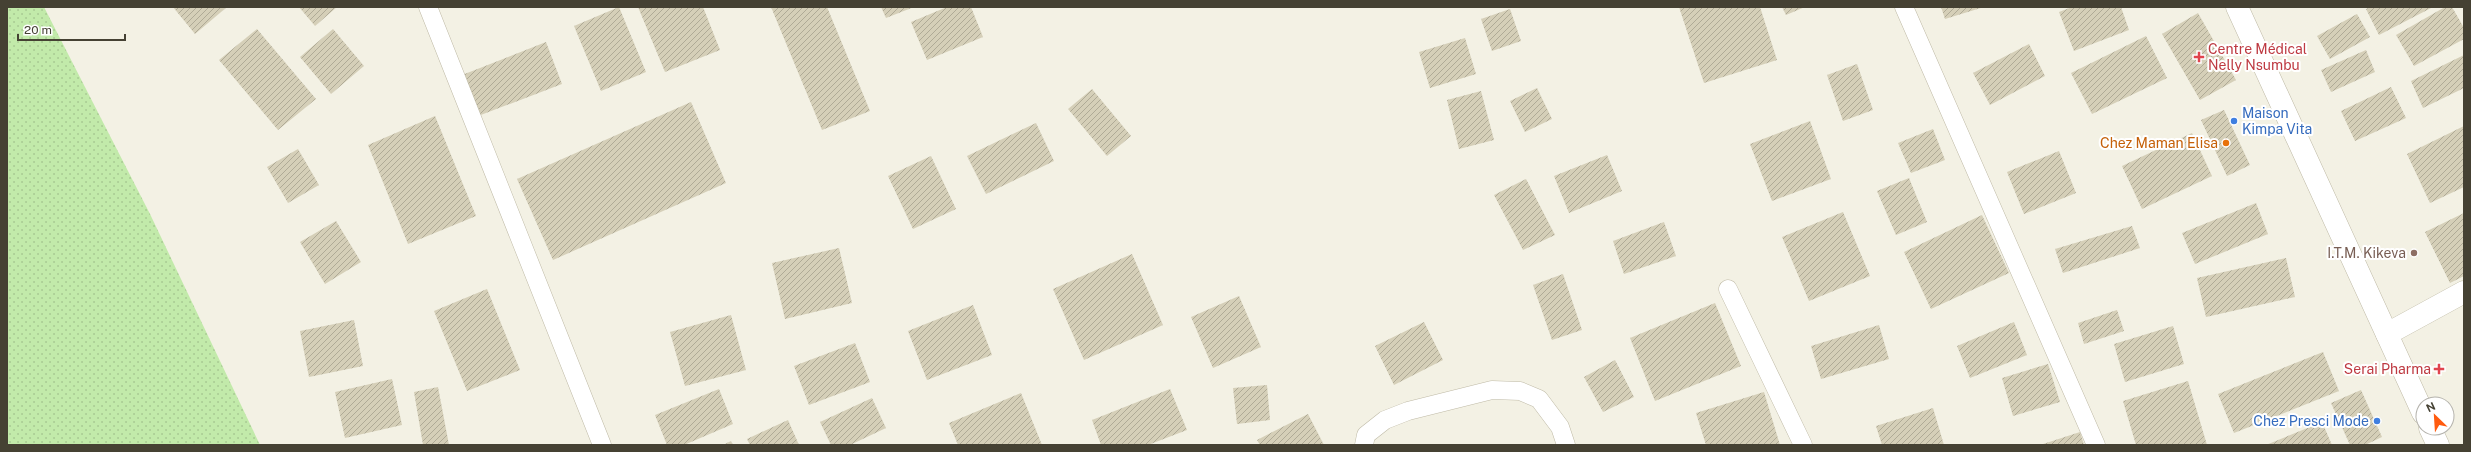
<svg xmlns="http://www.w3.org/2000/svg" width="2471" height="452" viewBox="0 0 2471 452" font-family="'Public Sans',sans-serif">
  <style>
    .grass { fill: url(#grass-dots) }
    .building { fill: url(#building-hatch) }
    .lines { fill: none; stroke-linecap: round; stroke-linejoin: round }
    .service-casing { stroke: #bfbaa6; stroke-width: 19 }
    .minor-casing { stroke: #bfbaa6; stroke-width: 23 }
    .tertiary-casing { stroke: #bfbaa6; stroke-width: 23 }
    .service { stroke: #fff; stroke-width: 18 }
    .minor { stroke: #fff; stroke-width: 22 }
    .tertiary { stroke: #fff; stroke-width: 22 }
    .health-dot { fill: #e0444e; stroke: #fff; stroke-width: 1.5 }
    .shop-dot { fill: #3f7fe0; stroke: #fff; stroke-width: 1.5 }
    .food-dot { fill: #e8710a; stroke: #fff; stroke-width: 1.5 }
    .education-dot { fill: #8d6e63; stroke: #fff; stroke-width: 1.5 }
    .labels { text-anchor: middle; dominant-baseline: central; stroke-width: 4; stroke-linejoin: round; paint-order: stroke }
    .health-label { font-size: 14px; fill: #be3a42; stroke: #fff; text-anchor: start }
    .shop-label { font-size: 14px; fill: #366cbe; stroke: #fff; text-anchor: start }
    .food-label { font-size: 14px; fill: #c56008; stroke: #fff; text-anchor: end }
    .education-label { font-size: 14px; fill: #785e54; stroke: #fff; text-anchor: end }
  </style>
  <defs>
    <pattern id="grass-dots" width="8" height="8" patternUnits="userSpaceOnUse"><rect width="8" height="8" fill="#c2eaaa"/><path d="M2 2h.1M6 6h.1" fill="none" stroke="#a8ca93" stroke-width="1.8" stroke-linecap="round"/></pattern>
    <pattern id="building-hatch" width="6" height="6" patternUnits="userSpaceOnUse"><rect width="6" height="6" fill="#d5cfb8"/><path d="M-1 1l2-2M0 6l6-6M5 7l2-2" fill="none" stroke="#afaa96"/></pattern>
  </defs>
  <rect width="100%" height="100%" fill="#f3f1e4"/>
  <path class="grass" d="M 7,7 L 44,7 L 150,214 L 260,445 L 7,445 Z"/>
  <g class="building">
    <path d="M 173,7 L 227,7 L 195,34 Z"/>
    <path d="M 299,7 L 337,7 L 315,26 Z"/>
    <path d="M 619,7 L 646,72 L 601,91 L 574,26 Z"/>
    <path d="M 638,7 L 703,7 L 720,50 L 665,72 Z"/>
    <path d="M 771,7 L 827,7 L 870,111 L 822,130 Z"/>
    <path d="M 881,7 L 914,7 L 886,18 Z"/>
    <path d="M 947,7 L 971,7 L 983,37 L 927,60 L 911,22 Z"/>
    <path d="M 1679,7 L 1760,7 L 1777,60 L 1704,83 Z"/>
    <path d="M 1782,7 L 1805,7 L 1786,15 Z"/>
    <path d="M 1941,7 L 1984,7 L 1945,19 Z"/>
    <path d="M 2072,7 L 2121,7 L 2129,30 L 2074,51 L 2059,12 Z"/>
    <path d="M 2370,7 L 2433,7 L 2379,35 L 2366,9 Z"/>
    <path d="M 2445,7 L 2452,7 L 2464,28 L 2464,39 L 2414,66 L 2396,35 Z"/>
    <path d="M 1510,9 L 1521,41 L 1492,51 L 1481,19 Z"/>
    <path d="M 2198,13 L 2236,80 L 2200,100 L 2162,34 Z"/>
    <path d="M 2357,14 L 2370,37 L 2330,59 L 2317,36 Z"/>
    <path d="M 257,29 L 316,99 L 278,130 L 219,60 Z"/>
    <path d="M 333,29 L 364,66 L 331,94 L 300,57 Z"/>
    <path d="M 2146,36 L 2167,78 L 2092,114 L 2071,73 Z"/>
    <path d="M 1465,38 L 1476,74 L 1430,88 L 1419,52 Z"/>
    <path d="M 546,42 L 562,84 L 473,118 L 457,77 Z"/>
    <path d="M 2029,44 L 2045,76 L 1990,105 L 1973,73 Z"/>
    <path d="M 2366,50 L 2375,72 L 2331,92 L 2321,70 Z"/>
    <path d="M 2464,55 L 2464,88 L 2423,108 L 2411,81 Z"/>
    <path d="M 1857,64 L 1873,110 L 1843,121 L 1827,75 Z"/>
    <path d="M 2391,87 L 2406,118 L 2355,141 L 2341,111 Z"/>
    <path d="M 1537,88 L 1552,119 L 1525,132 L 1510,101 Z"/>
    <path d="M 1092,89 L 1131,136 L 1107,156 L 1068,109 Z"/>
    <path d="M 1481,91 L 1494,140 L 1459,149 L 1447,100 Z"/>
    <path d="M 691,102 L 726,183 L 553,260 L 517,179 Z"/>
    <path d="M 2224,110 L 2250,165 L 2227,176 L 2201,120 Z"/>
    <path d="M 435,116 L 476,216 L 408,244 L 368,145 Z"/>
    <path d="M 1810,121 L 1831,179 L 1772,201 L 1750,144 Z"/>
    <path d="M 1036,123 L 1054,161 L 986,194 L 967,156 Z"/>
    <path d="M 2464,126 L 2464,187 L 2430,203 L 2407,154 Z"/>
    <path d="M 1933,129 L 1945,160 L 1911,173 L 1898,143 Z"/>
    <path d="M 2192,133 L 2212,176 L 2142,209 L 2122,166 Z"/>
    <path d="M 298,149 L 319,185 L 288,203 L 267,167 Z"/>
    <path d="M 2059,151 L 2076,193 L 2024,214 L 2007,172 Z"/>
    <path d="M 1607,155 L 1622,191 L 1569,213 L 1554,176 Z"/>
    <path d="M 931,156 L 956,209 L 913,229 L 888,176 Z"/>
    <path d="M 1909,178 L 1927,222 L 1896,235 L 1877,191 Z"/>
    <path d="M 1526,179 L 1555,235 L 1523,250 L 1494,195 Z"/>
    <path d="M 2256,203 L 2268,234 L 2195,264 L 2182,233 Z"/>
    <path d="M 1843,212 L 1870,276 L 1809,301 L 1782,237 Z"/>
    <path d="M 2464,213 L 2464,276 L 2450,283 L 2425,232 Z"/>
    <path d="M 1982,215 L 2009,273 L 1931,309 L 1904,252 Z"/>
    <path d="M 336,221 L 361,262 L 325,284 L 300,242 Z"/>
    <path d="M 1664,222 L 1676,256 L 1624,274 L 1613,241 Z"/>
    <path d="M 2132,226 L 2140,248 L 2063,273 L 2055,249 Z"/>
    <path d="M 839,248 L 852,303 L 785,319 L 772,263 Z"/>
    <path d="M 1132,254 L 1163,325 L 1084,360 L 1053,289 Z"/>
    <path d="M 2286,258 L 2295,297 L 2206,317 L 2197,278 Z"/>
    <path d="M 1563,274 L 1582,330 L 1552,340 L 1533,285 Z"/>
    <path d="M 487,289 L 520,370 L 467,391 L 434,311 Z"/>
    <path d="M 1239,296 L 1261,347 L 1213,368 L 1191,317 Z"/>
    <path d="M 1715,303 L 1741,366 L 1655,401 L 1630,338 Z"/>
    <path d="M 973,305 L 992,355 L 927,380 L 908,331 Z"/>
    <path d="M 2117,310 L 2124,331 L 2084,344 L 2078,323 Z"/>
    <path d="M 731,315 L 746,370 L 685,386 L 670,332 Z"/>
    <path d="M 354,320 L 363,366 L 309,377 L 300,331 Z"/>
    <path d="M 1424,322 L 1443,360 L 1394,385 L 1375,346 Z"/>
    <path d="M 2014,322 L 2027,355 L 1970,378 L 1957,346 Z"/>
    <path d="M 1879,325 L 1889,359 L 1821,379 L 1811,346 Z"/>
    <path d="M 2173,326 L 2184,364 L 2125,382 L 2114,344 Z"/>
    <path d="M 855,343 L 870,382 L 809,405 L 794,366 Z"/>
    <path d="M 2323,352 L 2339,391 L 2234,433 L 2218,394 Z"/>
    <path d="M 1615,360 L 1634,397 L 1603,412 L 1584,377 Z"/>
    <path d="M 2048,364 L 2060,402 L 2013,416 L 2002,378 Z"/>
    <path d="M 392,379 L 402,425 L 345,438 L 335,392 Z"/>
    <path d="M 2188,381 L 2207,445 L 2136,445 L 2123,401 Z"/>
    <path d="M 1267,385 L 1270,420 L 1237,424 L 1233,388 Z"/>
    <path d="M 438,387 L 449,445 L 423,445 L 414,392 Z"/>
    <path d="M 719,389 L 733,424 L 684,445 L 667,445 L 655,415 Z"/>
    <path d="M 1170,389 L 1187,430 L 1148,445 L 1101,445 L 1092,420 Z"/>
    <path d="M 2361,390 L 2382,437 L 2365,445 L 2350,445 L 2331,403 Z"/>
    <path d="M 1764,392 L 1780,445 L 1706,445 L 1696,413 Z"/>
    <path d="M 1021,393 L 1042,445 L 958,445 L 949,423 Z"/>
    <path d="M 872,398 L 886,428 L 850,445 L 831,445 L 820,422 Z"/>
    <path d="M 1933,408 L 1944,445 L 1882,445 L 1876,426 Z"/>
    <path d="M 1308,414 L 1324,445 L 1260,445 L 1257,440 Z"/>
    <path d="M 788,420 L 799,445 L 750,445 L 747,439 Z"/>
    <path d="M 2322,422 L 2332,445 L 2266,445 Z"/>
    <path d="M 2080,432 L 2084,445 L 2040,445 Z"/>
    <path d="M 731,441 L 733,445 L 723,445 Z"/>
  </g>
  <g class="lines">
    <g class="service-casing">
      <g id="service">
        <path d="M 428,7 L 602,445"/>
        <path d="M 1904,7 L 2096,445"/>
        <path d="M 1728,289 L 1803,445"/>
        <path d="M 1364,445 L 1366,435 L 1385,420 L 1408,411 L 1492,390 L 1520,391 L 1539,399 L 1560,427 L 1566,445"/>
      </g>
    </g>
    <g class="minor-casing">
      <path id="minor" d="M 2387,334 L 2464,292"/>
    </g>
    <g class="tertiary-casing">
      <g id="tertiary">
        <path d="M 2237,7 L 2423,413"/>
        <path d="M 2430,428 L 2438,445"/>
      </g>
    </g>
    <use href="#service" class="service"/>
    <use href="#minor" class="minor"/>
    <use href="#tertiary" class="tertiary"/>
  </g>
  <g class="health-dot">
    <path d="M2197 51h4v4h4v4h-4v4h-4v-4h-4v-4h4z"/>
    <path d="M2437 363h4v4h4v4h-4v4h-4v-4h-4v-4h4z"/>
  </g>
  <g class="shop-dot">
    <circle cx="2234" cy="121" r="4"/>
    <circle cx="2377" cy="421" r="4"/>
  </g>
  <circle class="food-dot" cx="2226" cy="143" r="4"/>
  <circle class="education-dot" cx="2414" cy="253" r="4"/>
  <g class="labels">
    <g class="health-label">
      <text x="2208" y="49">Centre Médical<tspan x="2208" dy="16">Nelly Nsumbu</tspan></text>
      <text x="2431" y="369" text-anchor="end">Serai Pharma</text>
    </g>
    <g class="shop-label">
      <text x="2242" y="113">Maison<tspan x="2242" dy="16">Kimpa Vita</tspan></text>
      <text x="2369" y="421" text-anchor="end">Chez Presci Mode</text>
    </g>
    <g class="food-label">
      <text x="2218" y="143">Chez Maman Elisa</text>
    </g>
    <g class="education-label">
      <text x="2406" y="253">I.T.M. Kikeva</text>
    </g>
  </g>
  <rect width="2471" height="452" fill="none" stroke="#454133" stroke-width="16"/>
  <g transform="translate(2435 416) rotate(335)"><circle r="19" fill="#ffffff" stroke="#b5b3ad"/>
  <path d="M0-3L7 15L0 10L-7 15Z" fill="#ff5b0f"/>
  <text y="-6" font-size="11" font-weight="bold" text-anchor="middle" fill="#454133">N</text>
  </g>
  <path d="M18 34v6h107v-6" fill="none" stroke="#454133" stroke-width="2"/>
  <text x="24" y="34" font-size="12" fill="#454133" stroke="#ffffff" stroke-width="3" paint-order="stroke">20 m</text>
</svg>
